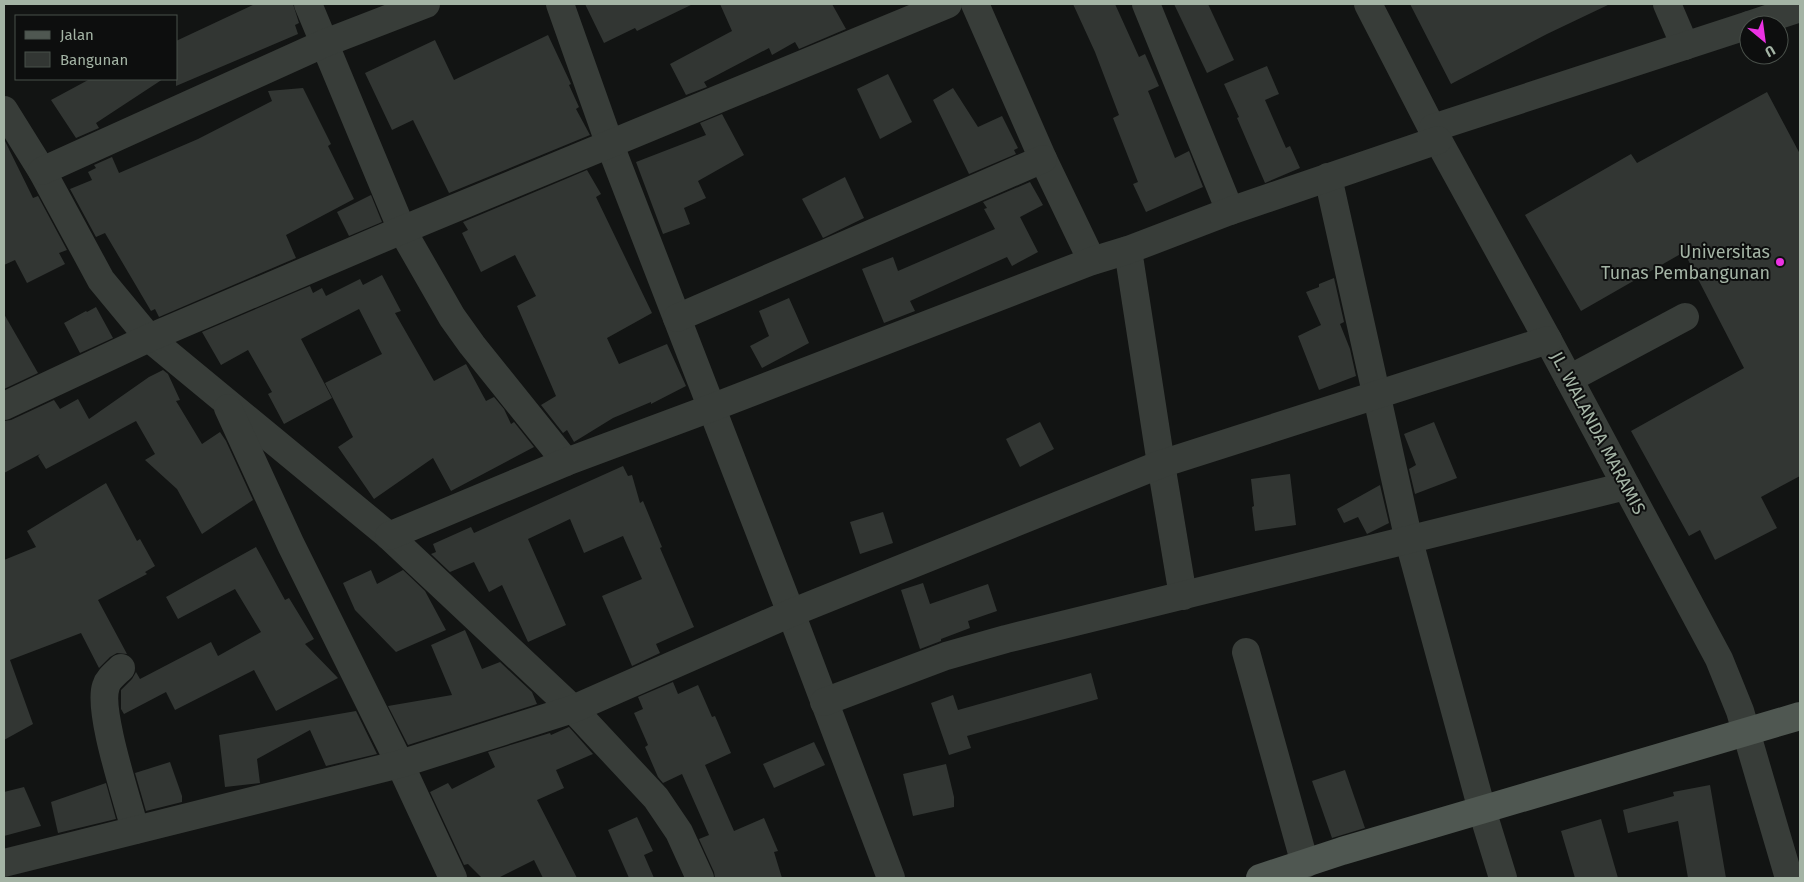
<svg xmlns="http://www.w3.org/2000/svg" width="1804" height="882" viewBox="0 0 1804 882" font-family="'Fira Sans',sans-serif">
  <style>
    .building { fill: #323633 }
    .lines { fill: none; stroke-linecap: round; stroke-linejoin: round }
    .minor { stroke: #383d39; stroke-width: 28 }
    .major { stroke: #4f5751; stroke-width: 28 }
    .poi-dot { fill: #ec32e4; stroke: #0d0e0e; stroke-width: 2 }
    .labels { text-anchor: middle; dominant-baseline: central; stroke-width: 4; stroke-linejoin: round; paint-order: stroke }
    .poi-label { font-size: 18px; fill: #a4b4a5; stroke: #0d0e0e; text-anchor: end }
    .street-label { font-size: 18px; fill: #a4b4a5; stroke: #0d0e0e }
  </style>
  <rect width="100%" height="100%" fill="#121413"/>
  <g class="building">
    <path d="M 255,4 L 293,4 L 299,23 L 295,25 L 298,34 L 176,86 L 176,41 Z"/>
    <path d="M 585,4 L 693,4 L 637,31 L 635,28 L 604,43 Z"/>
    <path d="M 720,4 L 832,4 L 846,29 L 799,49 L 795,42 L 772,55 L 769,48 L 704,82 L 707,87 L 686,95 L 670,64 L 732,31 Z"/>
    <path d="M 1073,4 L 1115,4 L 1139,57 L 1145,54 L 1159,86 L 1148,91 L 1175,158 L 1189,151 L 1203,187 L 1146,212 L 1133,184 L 1138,182 L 1113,118 L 1119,115 L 1095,52 Z"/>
    <path d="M 1174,4 L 1208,4 L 1234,60 L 1207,73 Z"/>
    <path d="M 1410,4 L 1610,4 L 1547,34 L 1451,84 Z"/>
    <path d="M 548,35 L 571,84 L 569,85 L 579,107 L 576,109 L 590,135 L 449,193 L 413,120 L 392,130 L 365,73 L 435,40 L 454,80 Z"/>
    <path d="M 1267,66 L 1279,94 L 1265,100 L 1286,148 L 1290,146 L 1300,168 L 1265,183 L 1237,118 L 1239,117 L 1224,84 Z"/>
    <path d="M 888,74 L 912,122 L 880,139 L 857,89 Z"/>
    <path d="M 90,79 L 163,79 L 96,123 L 99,128 L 76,138 L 51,100 Z"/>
    <path d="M 303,88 L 331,144 L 328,146 L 354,199 L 286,235 L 296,258 L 159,317 L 155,309 L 151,311 L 105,233 L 96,237 L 70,189 L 92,180 L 88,172 L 96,168 L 94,165 L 112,157 L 119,173 L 198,139 L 272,101 L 268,91 Z"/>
    <path d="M 953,88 L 978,127 L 1002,116 L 1018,148 L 1014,150 L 1016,154 L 969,174 L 933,100 Z"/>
    <path d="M 1767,92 L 1800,154 L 1800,476 L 1761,497 L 1777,528 L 1715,560 L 1700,530 L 1689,536 L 1631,431 L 1744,368 L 1684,252 L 1581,311 L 1525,215 L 1631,154 L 1637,163 Z"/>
    <path d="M 722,114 L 744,155 L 698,181 L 706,198 L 684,208 L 690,224 L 663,234 L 636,162 L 706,135 L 700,123 Z"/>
    <path d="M 4,139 L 33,198 L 38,196 L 67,250 L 59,253 L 65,264 L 27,283 L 15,260 L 4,265 Z"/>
    <path d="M 587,170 L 601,194 L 596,197 L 652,313 L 607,338 L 619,364 L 667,344 L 686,386 L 651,404 L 651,402 L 613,418 L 574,442 L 567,430 L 563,433 L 541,405 L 556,396 L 517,306 L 536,296 L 515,255 L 481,272 L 462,233 L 468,230 L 463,222 Z"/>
    <path d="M 845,177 L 864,218 L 823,238 L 802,199 Z"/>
    <path d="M 1030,182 L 1043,205 L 1020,217 L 1038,252 L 1012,266 L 1007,257 L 910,301 L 915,311 L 884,323 L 862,269 L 893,257 L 898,271 L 995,229 L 984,209 L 987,208 L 983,202 Z"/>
    <path d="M 371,195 L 382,222 L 349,236 L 337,212 Z"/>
    <path d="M 382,275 L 401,311 L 395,313 L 434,381 L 466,364 L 486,401 L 494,397 L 504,409 L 511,424 L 514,422 L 534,447 L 451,491 L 433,458 L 374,499 L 338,447 L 353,437 L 325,383 L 382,354 L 359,309 L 301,339 L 332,398 L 284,424 L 268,394 L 272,392 L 248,350 L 221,365 L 202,332 L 310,286 L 313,293 L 322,288 L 326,296 L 360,279 L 363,285 Z"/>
    <path d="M 1334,278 L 1344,322 L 1340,324 L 1350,349 L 1356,376 L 1319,390 L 1298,336 L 1321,325 L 1306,292 L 1319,287 L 1319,284 Z"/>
    <path d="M 789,298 L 809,343 L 762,368 L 750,346 L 769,336 L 759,311 Z"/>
    <path d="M 96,307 L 113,338 L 80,353 L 64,323 L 86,311 L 87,312 Z"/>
    <path d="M 4,314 L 38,373 L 4,389 Z"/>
    <path d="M 163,370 L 168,374 L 180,400 L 176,401 L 202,444 L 220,432 L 226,441 L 253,500 L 202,534 L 177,489 L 145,460 L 155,454 L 136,421 L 46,469 L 38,456 L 40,454 L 4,473 L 4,421 L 11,420 L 54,400 L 60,409 L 78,399 L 89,419 L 149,377 Z"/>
    <path d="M 1040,422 L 1054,449 L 1020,467 L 1006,439 Z"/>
    <path d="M 1434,422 L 1457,478 L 1415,494 L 1409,469 L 1416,465 L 1404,434 Z"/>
    <path d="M 623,466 L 628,476 L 632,475 L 640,503 L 643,501 L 662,547 L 660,548 L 694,627 L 656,644 L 660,653 L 632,666 L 602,596 L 642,579 L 623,536 L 584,553 L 570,519 L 528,539 L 566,625 L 528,642 L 502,585 L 489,592 L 474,562 L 450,572 L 431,554 L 436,552 L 433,544 L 471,527 L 474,533 Z"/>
    <path d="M 1290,474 L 1296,525 L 1255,531 L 1252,507 L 1254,506 L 1251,479 Z"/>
    <path d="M 106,483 L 137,541 L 140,539 L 155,566 L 145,572 L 147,574 L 98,600 L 127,654 L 117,653 L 110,657 L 99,668 L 81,633 L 10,660 L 33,724 L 4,740 L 4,560 L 36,547 L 27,531 Z"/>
    <path d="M 1380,485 L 1389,523 L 1367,534 L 1358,517 L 1344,523 L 1337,509 Z"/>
    <path d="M 883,512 L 893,543 L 860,554 L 850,522 Z"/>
    <path d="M 256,547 L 285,600 L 289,598 L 314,639 L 305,644 L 338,678 L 276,711 L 254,670 L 175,710 L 166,692 L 124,714 L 121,709 L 121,690 L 132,679 L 136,672 L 140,679 L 211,642 L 218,656 L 261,632 L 235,589 L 178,619 L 166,597 Z"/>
    <path d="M 371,570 L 377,584 L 403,570 L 425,591 L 446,630 L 396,652 L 355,610 L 343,583 Z"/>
    <path d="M 923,583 L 930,604 L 988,584 L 997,611 L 968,621 L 970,628 L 941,639 L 941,641 L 920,649 L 901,590 Z"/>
    <path d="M 465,630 L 482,669 L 500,662 L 532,692 L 537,704 L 408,745 L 388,706 L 452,695 L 431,645 Z"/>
    <path d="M 1091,673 L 1098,699 L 967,736 L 971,748 L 949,755 L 931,703 L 953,695 L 958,710 Z"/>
    <path d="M 673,682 L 678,694 L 698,685 L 712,717 L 715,716 L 731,753 L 705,765 L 734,831 L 764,818 L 778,851 L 774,852 L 782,878 L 715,878 L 714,872 L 699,839 L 709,835 L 682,774 L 663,783 L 658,777 L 645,747 L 648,745 L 634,713 L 643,709 L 638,697 Z"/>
    <path d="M 356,711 L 377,754 L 326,766 L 310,730 L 257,759 L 260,783 L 225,787 L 219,735 Z"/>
    <path d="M 569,727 L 593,754 L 556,770 L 564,788 L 537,800 L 577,878 L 543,878 L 534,860 L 498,878 L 482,878 L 468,864 L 464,865 L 430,792 L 448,783 L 452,789 L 495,767 L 488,752 L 550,733 L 551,735 Z"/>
    <path d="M 814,742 L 825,765 L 774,788 L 763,764 Z"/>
    <path d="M 170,762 L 182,796 L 182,802 L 146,811 L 135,773 Z"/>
    <path d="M 946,764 L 954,797 L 954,807 L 913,816 L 903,774 Z"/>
    <path d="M 1345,770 L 1365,828 L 1332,838 L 1312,781 Z"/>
    <path d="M 106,783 L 116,819 L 58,833 L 51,802 Z"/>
    <path d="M 1710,785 L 1726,878 L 1688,878 L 1678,821 L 1628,833 L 1623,810 L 1674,796 L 1673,792 Z"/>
    <path d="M 24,787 L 41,826 L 4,836 L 4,792 Z"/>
    <path d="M 637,817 L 653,851 L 644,855 L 654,878 L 629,878 L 608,830 Z"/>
    <path d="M 1601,819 L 1618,878 L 1575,878 L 1561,831 Z"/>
  </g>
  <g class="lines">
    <g class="minor">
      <path d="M 308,4 L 402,230 L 452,317 L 472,345 L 566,462"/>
      <path d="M 560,4 L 610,145 L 791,613 L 891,878"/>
      <path d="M 975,4 L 1043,159 L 1092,261"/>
      <path d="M 1146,4 L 1230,211"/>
      <path d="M 1368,4 L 1438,140 L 1548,340 L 1719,659 L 1740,711 L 1789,878"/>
      <path d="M 1667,4 L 1685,46"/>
      <path d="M 1749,25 L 1800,8"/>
      <path d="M 4,110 L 42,171 L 101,280 L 149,338 L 389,536 L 573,709 L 656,798 L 679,832 L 700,878"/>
      <path d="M 1433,128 L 1749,25"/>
      <path d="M 42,171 L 325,43 L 426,4"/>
      <path d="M 1328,177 L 1409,541 L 1482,810 L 1503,878"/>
      <path d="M 1128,250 L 1161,464 L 1183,596"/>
      <path d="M 677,318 L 1043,159"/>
      <path d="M 1569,379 L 1685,317"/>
      <path d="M 4,406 L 149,338 L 402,230 L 948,4"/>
      <path d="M 228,408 L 291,545 L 400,764 L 453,878"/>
      <path d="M 389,536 L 566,462 L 711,408 L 1092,261 L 1128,250 L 1230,211 L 1438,140"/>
      <path d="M 1246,652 L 1305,864"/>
      <path d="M 121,668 C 116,673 108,679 106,686 C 97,711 128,801 135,830"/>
      <path d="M 824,702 L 946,656 L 1006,639 L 1626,486"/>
      <path d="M 4,863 L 400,764 L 573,709 L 791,613 L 1161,464 L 1548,340"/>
    </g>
    <path class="major" d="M 1260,878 L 1342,851 L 1800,716"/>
  </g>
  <circle class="poi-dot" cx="1780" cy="262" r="5"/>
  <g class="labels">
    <g class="poi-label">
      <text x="1770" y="252">Universitas<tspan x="1770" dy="21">Tunas Pembangunan</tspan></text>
    </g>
    <g class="street-label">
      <text transform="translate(1598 433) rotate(62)">JL. WALANDA MARAMIS</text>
    </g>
  </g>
  <rect width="1804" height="882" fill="none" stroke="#a4b4a5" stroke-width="10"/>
  <rect x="15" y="15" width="162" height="65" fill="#0d0e0e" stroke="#49504a"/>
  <rect x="25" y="31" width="25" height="8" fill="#4f5751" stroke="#49504a"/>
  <text x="60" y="40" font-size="15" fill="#a4b4a5">Jalan</text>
  <rect x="25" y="52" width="25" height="15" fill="#323633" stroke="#49504a"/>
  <text x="60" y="65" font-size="15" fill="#a4b4a5">Bangunan</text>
  <g transform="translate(1764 40) rotate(151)"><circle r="24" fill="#0d0e0e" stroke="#49504a"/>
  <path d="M0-4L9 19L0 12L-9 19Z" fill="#ec32e4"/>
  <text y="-8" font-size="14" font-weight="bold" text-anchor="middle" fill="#a4b4a5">U</text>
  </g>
</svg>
